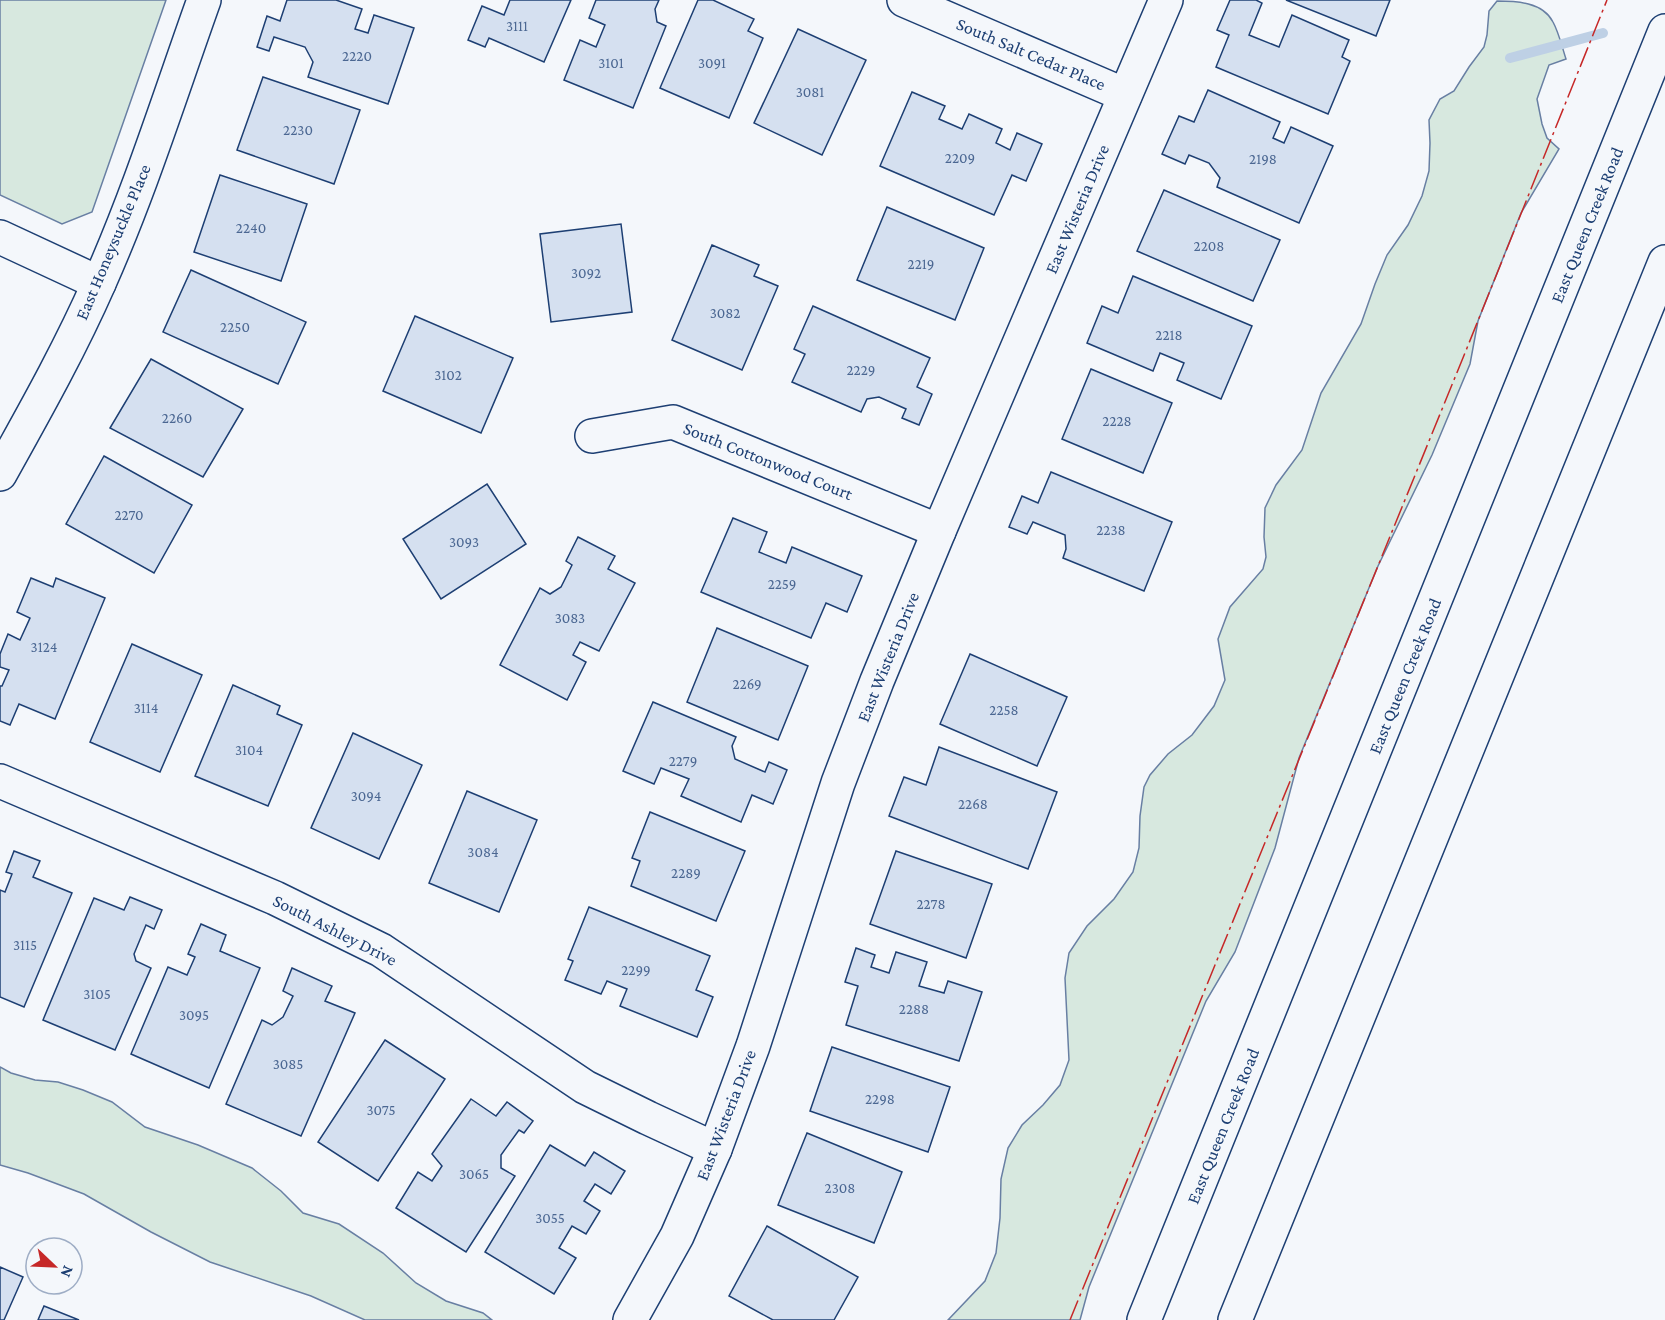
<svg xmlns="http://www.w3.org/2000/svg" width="1665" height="1320" viewBox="0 0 1665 1320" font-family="'Crimson Pro',serif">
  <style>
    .green { fill: #d7e8df; stroke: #687fa3; stroke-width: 1.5 }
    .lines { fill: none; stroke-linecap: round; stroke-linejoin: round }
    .stream { stroke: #bed0e5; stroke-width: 10 }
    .building { fill: #d5e0f0; stroke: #1d3f73; stroke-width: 1.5 }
    .street-casing { stroke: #1d3f73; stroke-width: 36 }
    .primary-casing { stroke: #1d3f73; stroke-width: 36 }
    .street { stroke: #f4f7fb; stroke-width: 33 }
    .primary { stroke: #f4f7fb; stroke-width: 33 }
    .power { stroke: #c62828; stroke-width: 1.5; stroke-dasharray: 21 4.5 3 4.5; stroke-linecap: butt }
    .labels { text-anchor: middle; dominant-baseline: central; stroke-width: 4.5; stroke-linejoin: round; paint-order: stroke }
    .number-label { font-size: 15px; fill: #4b6792 }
    .street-label { font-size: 18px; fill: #1d3f73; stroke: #f4f7fb }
  </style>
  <rect width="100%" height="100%" fill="#f4f7fb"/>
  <g class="green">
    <path d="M 0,0 L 166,0 L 92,212 L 62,224 L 0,195 Z"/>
    <path d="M 1497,1 C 1516,1 1543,2 1553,22 C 1559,33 1562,47 1566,59 L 1549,65 L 1537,99 L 1542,124 L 1547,138 L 1559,149 L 1521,213 L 1478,321 L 1470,364 L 1432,455 L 1378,566 L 1299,758 L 1275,848 L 1235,952 L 1206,1001 L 1089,1287 L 1080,1320 L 948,1320 L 985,1281 L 996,1253 L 1000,1218 L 1001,1179 L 1008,1148 L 1022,1125 L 1043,1105 L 1060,1085 L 1069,1060 L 1065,978 L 1069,953 L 1087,926 L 1114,899 L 1133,872 L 1139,848 L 1140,816 L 1144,787 L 1150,775 L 1168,754 L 1192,735 L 1214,706 L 1225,680 L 1218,639 L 1230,607 L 1263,569 L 1266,557 L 1264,537 L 1265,508 L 1276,485 L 1302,450 L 1321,393 L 1361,324 L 1375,284 L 1387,255 L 1408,225 L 1422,196 L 1429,171 L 1430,143 L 1429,120 L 1440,99 L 1454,91 L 1469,67 L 1484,47 L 1487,35 L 1489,11 Z"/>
    <path d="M 0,1067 L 11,1073 L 35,1080 L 58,1082 L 83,1090 L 112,1102 L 145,1127 L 198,1145 L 252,1168 L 281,1191 L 303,1213 L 339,1224 L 383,1253 L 416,1283 L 446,1301 L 483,1313 L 492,1320 L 365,1320 L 311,1296 L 210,1262 L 151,1232 L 84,1194 L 28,1173 L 0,1165 Z"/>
  </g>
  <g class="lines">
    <path class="stream" d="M 1510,58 L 1603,33"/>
  </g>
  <g class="building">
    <path d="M 287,0 L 336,0 L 362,9 L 355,29 L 368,33 L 374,15 L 414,28 L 388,104 L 308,77 L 313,62 L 305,47 L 274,37 L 269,51 L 257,47 L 267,16 L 280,21 Z"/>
    <path d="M 510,0 L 571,0 L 544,62 L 489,38 L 485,47 L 468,40 L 482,6 L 504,15 Z"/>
    <path d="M 596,0 L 659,0 L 655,9 L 657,22 L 666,26 L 633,108 L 564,80 L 580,40 L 596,47 L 605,25 L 589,18 Z"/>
    <path d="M 698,0 L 713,0 L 754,19 L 748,31 L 763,38 L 729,118 L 660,88 Z"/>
    <path d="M 1230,0 L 1256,0 L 1262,3 L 1249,35 L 1279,47 L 1292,15 L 1349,40 L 1342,57 L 1350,61 L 1328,114 L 1216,67 L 1229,35 L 1217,30 Z"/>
    <path d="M 1286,0 L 1390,0 L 1376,36 Z"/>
    <path d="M 798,29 L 866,60 L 822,155 L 754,123 Z"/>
    <path d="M 263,77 L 360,110 L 334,184 L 237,150 Z"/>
    <path d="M 1208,90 L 1280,122 L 1273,138 L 1284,143 L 1291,127 L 1333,146 L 1299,223 L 1217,187 L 1220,178 L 1209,163 L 1189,155 L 1185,164 L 1162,154 L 1179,116 L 1194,122 Z"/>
    <path d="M 912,92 L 945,106 L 939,119 L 962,129 L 969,114 L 1002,129 L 996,143 L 1010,150 L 1017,133 L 1042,144 L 1026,181 L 1012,175 L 994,215 L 880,166 Z"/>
    <path d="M 220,175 L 307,204 L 281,281 L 194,252 Z"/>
    <path d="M 1164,190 L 1280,240 L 1253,301 L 1137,251 Z"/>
    <path d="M 887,207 L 984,248 L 955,320 L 857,280 Z"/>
    <path d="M 621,224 L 632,312 L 551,322 L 540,234 Z"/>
    <path d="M 712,245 L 759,265 L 754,276 L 778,286 L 742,370 L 672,340 Z"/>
    <path d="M 191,270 L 306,322 L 278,384 L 163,332 Z"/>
    <path d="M 1133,276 L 1252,326 L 1221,399 L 1177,380 L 1184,363 L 1160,353 L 1153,371 L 1087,343 L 1102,306 L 1118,313 Z"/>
    <path d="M 813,306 L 930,358 L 917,387 L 932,394 L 919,425 L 902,418 L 906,409 L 879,397 L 867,399 L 861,412 L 792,382 L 805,354 L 794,349 Z"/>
    <path d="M 415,316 L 513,358 L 481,433 L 383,391 Z"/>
    <path d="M 151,359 L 243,409 L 203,477 L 110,428 Z"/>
    <path d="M 1091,369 L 1172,403 L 1143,473 L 1062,439 Z"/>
    <path d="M 104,456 L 192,505 L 154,573 L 66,524 Z"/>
    <path d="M 1051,472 L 1172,522 L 1144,591 L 1063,558 L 1066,549 L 1065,535 L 1033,522 L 1027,534 L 1009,527 L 1022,496 L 1038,503 Z"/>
    <path d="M 487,484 L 526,544 L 441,599 L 403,539 Z"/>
    <path d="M 733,518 L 767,532 L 759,552 L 786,563 L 792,547 L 862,576 L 847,612 L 826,603 L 811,638 L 701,592 Z"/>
    <path d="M 578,537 L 615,556 L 608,569 L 635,583 L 599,651 L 580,642 L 573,655 L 586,662 L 567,700 L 500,665 L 540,588 L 550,594 L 561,587 L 572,565 L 566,561 Z"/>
    <path d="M 31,578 L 53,587 L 56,578 L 105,598 L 55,719 L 19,704 L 10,725 L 0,721 L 0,686 L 2,686 L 9,670 L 0,667 L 0,654 L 8,634 L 20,640 L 30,618 L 17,612 Z"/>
    <path d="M 717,628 L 808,666 L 778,740 L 687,702 Z"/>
    <path d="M 132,644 L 202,675 L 160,772 L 90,742 Z"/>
    <path d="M 970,654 L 1067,697 L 1037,766 L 940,724 Z"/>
    <path d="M 233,685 L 280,706 L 277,714 L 302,725 L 268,806 L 195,776 Z"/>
    <path d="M 653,702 L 736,737 L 732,746 L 735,759 L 765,772 L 769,762 L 787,770 L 773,804 L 752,795 L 741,822 L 681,796 L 689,779 L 661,768 L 654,784 L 623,771 Z"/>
    <path d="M 353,733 L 422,765 L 379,859 L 311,828 Z"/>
    <path d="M 939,747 L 1057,792 L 1028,869 L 889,816 L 904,777 L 926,785 Z"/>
    <path d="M 467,791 L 537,820 L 499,912 L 429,883 Z"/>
    <path d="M 650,812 L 745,851 L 716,921 L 631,886 L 640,861 L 632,858 Z"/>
    <path d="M 14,851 L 40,861 L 33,877 L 72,893 L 24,1007 L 0,997 L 0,890 L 5,892 L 12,874 L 6,872 Z"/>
    <path d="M 896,851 L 992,884 L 966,958 L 870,924 Z"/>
    <path d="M 130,897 L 162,910 L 154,929 L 146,925 L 134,954 L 136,961 L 151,968 L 115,1050 L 43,1020 L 94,898 L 124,910 Z"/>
    <path d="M 589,907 L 710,956 L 696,990 L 713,997 L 697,1037 L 620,1006 L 627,989 L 607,981 L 601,994 L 565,980 L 573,961 L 568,959 Z"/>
    <path d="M 201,924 L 226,935 L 220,951 L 260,968 L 209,1088 L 131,1054 L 168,967 L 187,975 L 195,957 L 188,954 Z"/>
    <path d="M 856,948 L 875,955 L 871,967 L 889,973 L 896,952 L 927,962 L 919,986 L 944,993 L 948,981 L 982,992 L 959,1061 L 846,1025 L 858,986 L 845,982 Z"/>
    <path d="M 292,968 L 332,986 L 325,1001 L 355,1013 L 301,1136 L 226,1104 L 262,1020 L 272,1025 L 283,1017 L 293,996 L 283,991 Z"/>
    <path d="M 385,1040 L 445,1079 L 378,1181 L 318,1142 Z"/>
    <path d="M 832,1047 L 950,1087 L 928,1152 L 810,1111 Z"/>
    <path d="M 471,1099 L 496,1116 L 507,1102 L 533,1121 L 524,1133 L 519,1130 L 501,1155 L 501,1168 L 515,1176 L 466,1252 L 396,1208 L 418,1172 L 432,1181 L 442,1166 L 432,1154 Z"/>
    <path d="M 807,1133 L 902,1172 L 874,1243 L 778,1205 Z"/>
    <path d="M 550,1145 L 585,1166 L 594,1152 L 625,1171 L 611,1194 L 595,1184 L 584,1201 L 600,1211 L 586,1234 L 572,1226 L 559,1248 L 576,1258 L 554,1294 L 485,1252 Z"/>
    <path d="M 767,1226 L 858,1277 L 834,1320 L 773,1320 L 729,1296 Z"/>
    <path d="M 0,1267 L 23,1277 L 4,1320 L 0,1320 Z"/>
    <path d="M 44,1306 L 79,1320 L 38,1320 Z"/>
  </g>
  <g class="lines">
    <g class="street-casing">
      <g id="street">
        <path d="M 904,0 L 1125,95"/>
        <path d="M 0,237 L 99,283"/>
        <path d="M 592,436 L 673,422 L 939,531"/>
        <path d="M 0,474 C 35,411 70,349 99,283 C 140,191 170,95 204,0"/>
        <path d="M 0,781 L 275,898 L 381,950 L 585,1087 L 648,1118 L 715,1149"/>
        <path d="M 630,1320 L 677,1236 L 715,1149 L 753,1046 L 838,783 L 877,681 L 939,531 L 1166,0"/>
      </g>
    </g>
    <g class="primary-casing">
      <g id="primary">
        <path d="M 1144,1320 L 1665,31"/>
        <path d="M 1235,1320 L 1665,262"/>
      </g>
    </g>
    <use href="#street" class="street"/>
    <use href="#primary" class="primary"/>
    <path class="power" d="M 1070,1320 L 1467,348 L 1607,0"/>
  </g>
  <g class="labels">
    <g class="number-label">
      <text x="517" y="26">3111</text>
      <text x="357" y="56">2220</text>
      <text x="611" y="63">3101</text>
      <text x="712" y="63">3091</text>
      <text x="810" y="92">3081</text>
      <text x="298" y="130">2230</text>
      <text x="960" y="158">2209</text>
      <text x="1263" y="159">2198</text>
      <text x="251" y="228">2240</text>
      <text x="1209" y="246">2208</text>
      <text x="921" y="264">2219</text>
      <text x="586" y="273">3092</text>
      <text x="725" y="313">3082</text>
      <text x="235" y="327">2250</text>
      <text x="1169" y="335">2218</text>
      <text x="861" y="370">2229</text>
      <text x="448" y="375">3102</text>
      <text x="177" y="418">2260</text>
      <text x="1117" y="421">2228</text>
      <text x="129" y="515">2270</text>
      <text x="1111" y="530">2238</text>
      <text x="464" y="542">3093</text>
      <text x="782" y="584">2259</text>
      <text x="570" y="618">3083</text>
      <text x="44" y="647">3124</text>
      <text x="747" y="684">2269</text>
      <text x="146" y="708">3114</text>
      <text x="1004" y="710">2258</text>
      <text x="249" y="750">3104</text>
      <text x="683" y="761">2279</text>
      <text x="366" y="796">3094</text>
      <text x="973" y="804">2268</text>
      <text x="483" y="852">3084</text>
      <text x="686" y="873">2289</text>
      <text x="931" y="904">2278</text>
      <text x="25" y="945">3115</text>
      <text x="636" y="970">2299</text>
      <text x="97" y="994">3105</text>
      <text x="914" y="1009">2288</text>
      <text x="194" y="1015">3095</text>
      <text x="288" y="1064">3085</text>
      <text x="880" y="1099">2298</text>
      <text x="381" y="1110">3075</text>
      <text x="474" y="1174">3065</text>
      <text x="840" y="1188">2308</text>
      <text x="550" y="1218">3055</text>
    </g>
    <g class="street-label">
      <text transform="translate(1031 54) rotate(23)">South Salt Cedar Place</text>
      <text transform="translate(1077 209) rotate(-67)">East Wisteria Drive</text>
      <text transform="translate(1587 225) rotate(-68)">East Queen Creek Road</text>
      <text transform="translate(113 242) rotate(-67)">East Honeysuckle Place</text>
      <text transform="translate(768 461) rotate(22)">South Cottonwood Court</text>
      <text transform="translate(888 657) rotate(-68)">East Wisteria Drive</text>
      <text transform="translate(1405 676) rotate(-68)">East Queen Creek Road</text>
      <text transform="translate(335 930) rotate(27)">South Ashley Drive</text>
      <text transform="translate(726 1115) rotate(-69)">East Wisteria Drive</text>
      <text transform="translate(1223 1126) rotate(-68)">East Queen Creek Road</text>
    </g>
  </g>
  <g transform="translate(54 1266) rotate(113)"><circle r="28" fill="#f4f7fb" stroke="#9eadc5" stroke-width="1.5"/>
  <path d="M0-4.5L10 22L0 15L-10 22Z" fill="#c62828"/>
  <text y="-9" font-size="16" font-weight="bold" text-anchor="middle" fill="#1d3f73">N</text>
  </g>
</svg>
